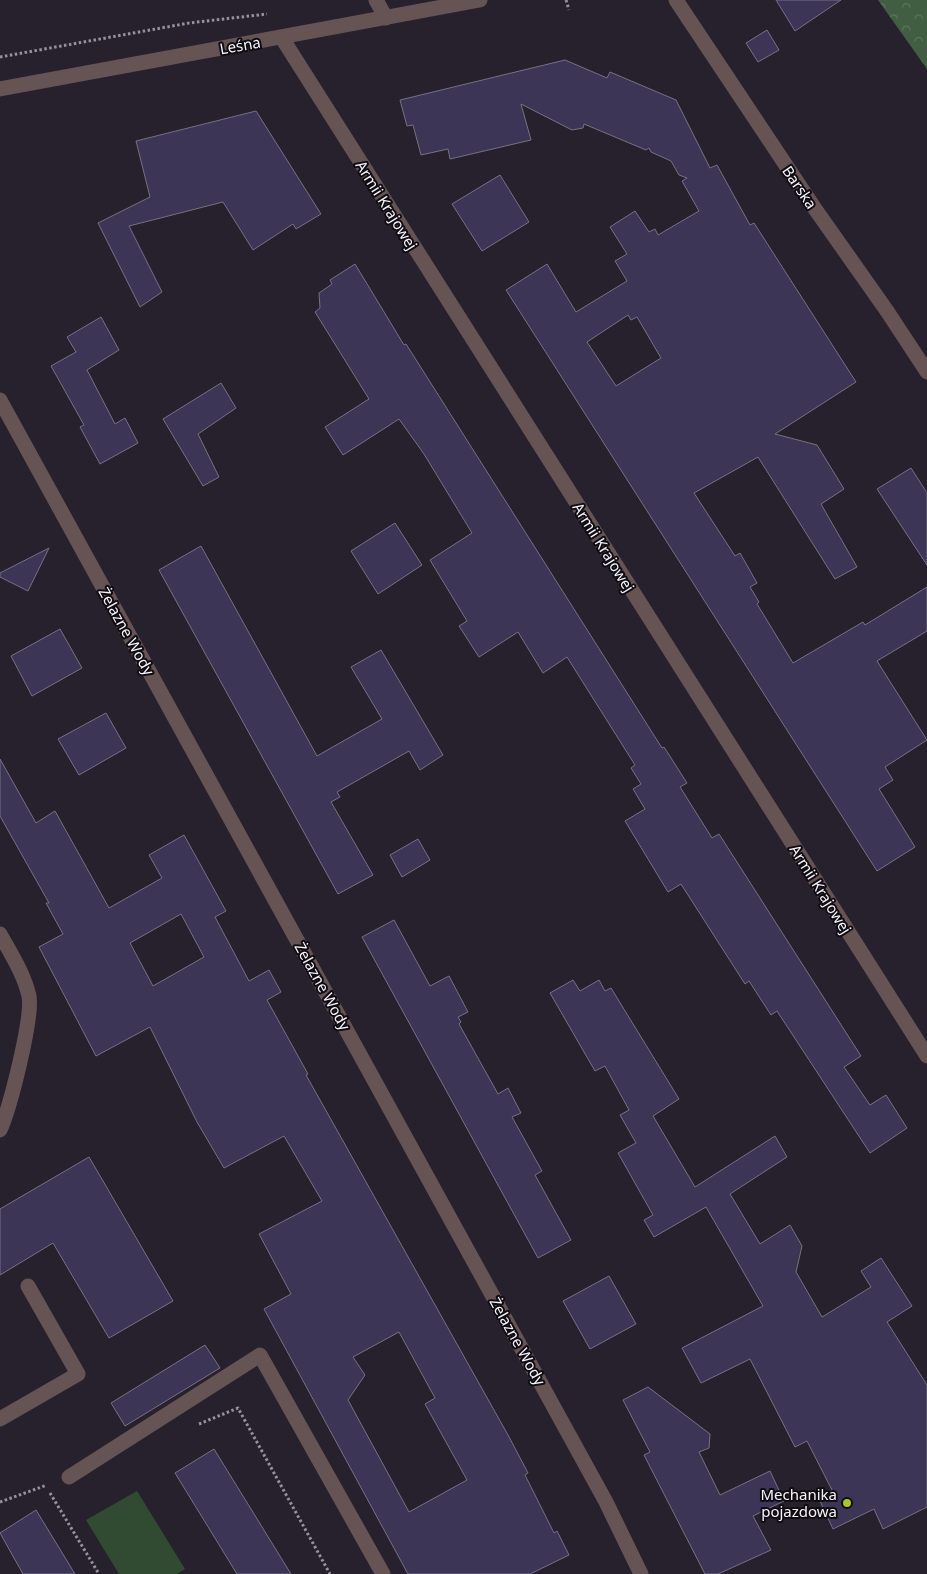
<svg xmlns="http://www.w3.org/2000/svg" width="927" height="1574" viewBox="0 0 927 1574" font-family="'Noto Sans',sans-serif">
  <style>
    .forest { fill: url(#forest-crowns) }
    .park { fill: #304b31 }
    .building { fill: #3d3556; stroke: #757283; fill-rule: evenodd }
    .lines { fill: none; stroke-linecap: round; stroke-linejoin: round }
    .path { stroke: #96919c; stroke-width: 3; stroke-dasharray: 2.5 2.5; stroke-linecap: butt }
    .service { stroke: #665353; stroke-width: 15 }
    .minor { stroke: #665353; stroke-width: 15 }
    .poi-dot { fill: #a4c824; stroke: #0f0c12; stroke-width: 2 }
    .labels { text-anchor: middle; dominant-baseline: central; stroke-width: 4; stroke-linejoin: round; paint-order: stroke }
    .street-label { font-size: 15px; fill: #f7f3fc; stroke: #0f0c12 }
    .poi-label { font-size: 15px; fill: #f7f3fc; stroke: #0f0c12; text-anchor: end }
  </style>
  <defs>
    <pattern id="forest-crowns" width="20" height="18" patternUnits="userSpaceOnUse" patternTransform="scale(1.25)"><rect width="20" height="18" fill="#415e42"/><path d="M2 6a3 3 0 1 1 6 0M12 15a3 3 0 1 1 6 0" fill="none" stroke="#5d765e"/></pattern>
  </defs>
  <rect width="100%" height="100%" fill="#27212e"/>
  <path class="forest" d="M 878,0 L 927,0 L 927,69 Z"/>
  <path class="park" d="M 137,1491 L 185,1569 L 177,1574 L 119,1574 L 86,1520 Z"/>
  <g class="building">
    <path d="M 776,0 L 841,0 L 795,31 Z"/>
    <path d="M 767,30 L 779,50 L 758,62 L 746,43 Z"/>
    <path d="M 565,60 L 607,78 L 610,72 L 676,100 L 710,168 L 717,165 L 750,225 L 754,223 L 856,382 L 775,434 L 817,445 L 844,489 L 821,504 L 857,567 L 835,579 L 758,457 L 694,493 L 735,556 L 740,553 L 757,583 L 750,587 L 759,602 L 757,604 L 793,663 L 863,622 L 865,625 L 927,587 L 927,631 L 877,661 L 927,740 L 885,767 L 893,780 L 879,789 L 915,847 L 877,871 L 506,290 L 547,264 L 576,312 L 627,281 L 615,261 L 627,254 L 610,227 L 635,211 L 649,232 L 655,229 L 658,235 L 699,211 L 682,181 L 687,178 L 679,175 L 671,161 L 651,152 L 649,148 L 646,150 L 584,124 L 583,128 L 572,130 L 521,104 L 531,140 L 450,159 L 448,149 L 421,155 L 413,125 L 407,126 L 400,100 ZM 628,315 L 631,320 L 637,317 L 661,358 L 616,386 L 587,342 Z"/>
    <path d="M 256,111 L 321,214 L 296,229 L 293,224 L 253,250 L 223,202 L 129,226 L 162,292 L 140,307 L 98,223 L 150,197 L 136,141 Z"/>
    <path d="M 500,175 L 529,222 L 482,251 L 452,204 Z"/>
    <path d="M 355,264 L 404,345 L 406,344 L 662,748 L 664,747 L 687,783 L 680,787 L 712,838 L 719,834 L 861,1056 L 844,1067 L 870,1105 L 886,1095 L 907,1128 L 870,1153 L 777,1011 L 771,1015 L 749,981 L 745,984 L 681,884 L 668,892 L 625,821 L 645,809 L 633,789 L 641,784 L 631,768 L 635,765 L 567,657 L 543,673 L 518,632 L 479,657 L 459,626 L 467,621 L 430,560 L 472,533 L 424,454 L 399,419 L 343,455 L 325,427 L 369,399 L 315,312 L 320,308 L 319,293 L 332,284 L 330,280 Z"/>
    <path d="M 101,317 L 119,350 L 87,370 L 115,424 L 125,418 L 138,443 L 100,464 L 80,427 L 84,425 L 51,366 L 76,352 L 67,337 Z"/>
    <path d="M 221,383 L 236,408 L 198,434 L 219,477 L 203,486 L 163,419 Z"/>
    <path d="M 911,468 L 927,493 L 927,565 L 877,489 Z"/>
    <path d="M 395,523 L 422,565 L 378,594 L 351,551 Z"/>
    <path d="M 201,546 L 317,756 L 382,719 L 351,667 L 381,650 L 443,755 L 420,770 L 409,751 L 337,792 L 340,797 L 331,802 L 373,875 L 338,894 L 159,570 Z"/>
    <path d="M 49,548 L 28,591 L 0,577 L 0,573 Z"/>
    <path d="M 60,629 L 82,668 L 32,696 L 11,656 Z"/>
    <path d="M 106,713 L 126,748 L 79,775 L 58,739 Z"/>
    <path d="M 0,759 L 36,823 L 55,811 L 109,908 L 162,878 L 149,855 L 184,835 L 226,911 L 215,917 L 249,981 L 269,970 L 281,992 L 267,1000 L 308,1074 L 306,1075 L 508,1435 L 528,1473 L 525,1475 L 554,1533 L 557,1531 L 569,1555 L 530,1574 L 408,1574 L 264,1309 L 291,1294 L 259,1234 L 322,1201 L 284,1136 L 224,1168 L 197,1122 L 150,1027 L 96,1056 L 39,947 L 63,934 L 46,903 L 49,903 L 0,816 ZM 181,914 L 204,957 L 153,986 L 130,943 ZM 399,1332 L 435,1398 L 425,1404 L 467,1480 L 409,1512 L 348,1400 L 365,1375 L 353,1357 Z"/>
    <path d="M 418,839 L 430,860 L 402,877 L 390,855 Z"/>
    <path d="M 394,920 L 430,986 L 449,976 L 468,1012 L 458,1017 L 461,1022 L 459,1024 L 498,1094 L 508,1088 L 521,1113 L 512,1117 L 542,1171 L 535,1175 L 571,1240 L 538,1258 L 362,937 Z"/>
    <path d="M 573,980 L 580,991 L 599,980 L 605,991 L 611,988 L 679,1099 L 653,1116 L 695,1187 L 775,1136 L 787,1157 L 730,1194 L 760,1244 L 790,1225 L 802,1246 L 796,1272 L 822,1317 L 871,1287 L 861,1271 L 881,1258 L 912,1306 L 887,1322 L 927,1385 L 927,1507 L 883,1529 L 874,1509 L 833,1529 L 818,1497 L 832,1490 L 807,1441 L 795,1447 L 750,1359 L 701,1383 L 682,1348 L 763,1306 L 706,1207 L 654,1237 L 644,1220 L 653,1215 L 618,1153 L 636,1143 L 620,1115 L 629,1110 L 605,1066 L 595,1071 L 550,993 Z"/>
    <path d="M 89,1157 L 173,1301 L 109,1338 L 53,1243 L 0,1275 L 0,1209 Z"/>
    <path d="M 609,1276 L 636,1324 L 590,1349 L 563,1301 Z"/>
    <path d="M 205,1345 L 220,1368 L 125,1426 L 111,1403 Z"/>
    <path d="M 648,1387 L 710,1434 L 709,1448 L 699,1452 L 720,1495 L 770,1471 L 784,1501 L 753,1516 L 771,1550 L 718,1574 L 705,1574 L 644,1455 L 650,1452 L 623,1400 Z"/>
    <path d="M 214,1449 L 291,1574 L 237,1574 L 175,1473 Z"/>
    <path d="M 36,1510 L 75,1574 L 23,1574 L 0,1533 Z"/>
  </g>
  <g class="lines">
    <g class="path">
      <path d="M 566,0 L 569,10"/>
      <path d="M 0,57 L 189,23 L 267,14"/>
      <path d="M 199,1424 L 238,1408 L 330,1574"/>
      <path d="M 50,1493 L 99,1574"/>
      <path d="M 0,1502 L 47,1485"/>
    </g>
    <g class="service">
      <path d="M 0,934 C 11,954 24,974 29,996 C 33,1018 10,1108 0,1130"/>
      <path d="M 0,1419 L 78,1374 L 28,1286"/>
      <path d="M 69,1477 L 260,1355 L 383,1574"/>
    </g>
    <g class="minor">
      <path d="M 376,0 L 386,18"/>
      <path d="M 676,0 L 813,206 L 887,311 L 927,372"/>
      <path d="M 282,38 L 927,1056"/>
      <path d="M 0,89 L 480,0"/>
      <path d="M 0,400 L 606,1502 L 641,1574"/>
    </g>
  </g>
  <circle class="poi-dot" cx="847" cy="1503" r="5"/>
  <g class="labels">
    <g class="street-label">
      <text transform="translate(240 45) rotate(-10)">Leśna</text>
      <text transform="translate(800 187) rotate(56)">Barska</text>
      <text transform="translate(387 205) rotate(58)">Armii Krajowej</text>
      <text transform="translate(604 547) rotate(58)">Armii Krajowej</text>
      <text transform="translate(127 631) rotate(61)">Żelazne Wody</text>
      <text transform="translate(821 889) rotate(58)">Armii Krajowej</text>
      <text transform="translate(323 986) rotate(61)">Żelazne Wody</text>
      <text transform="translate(518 1341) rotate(61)">Żelazne Wody</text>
    </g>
    <g class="poi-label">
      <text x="837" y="1494">Mechanika<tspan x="837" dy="17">pojazdowa</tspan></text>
    </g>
  </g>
</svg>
